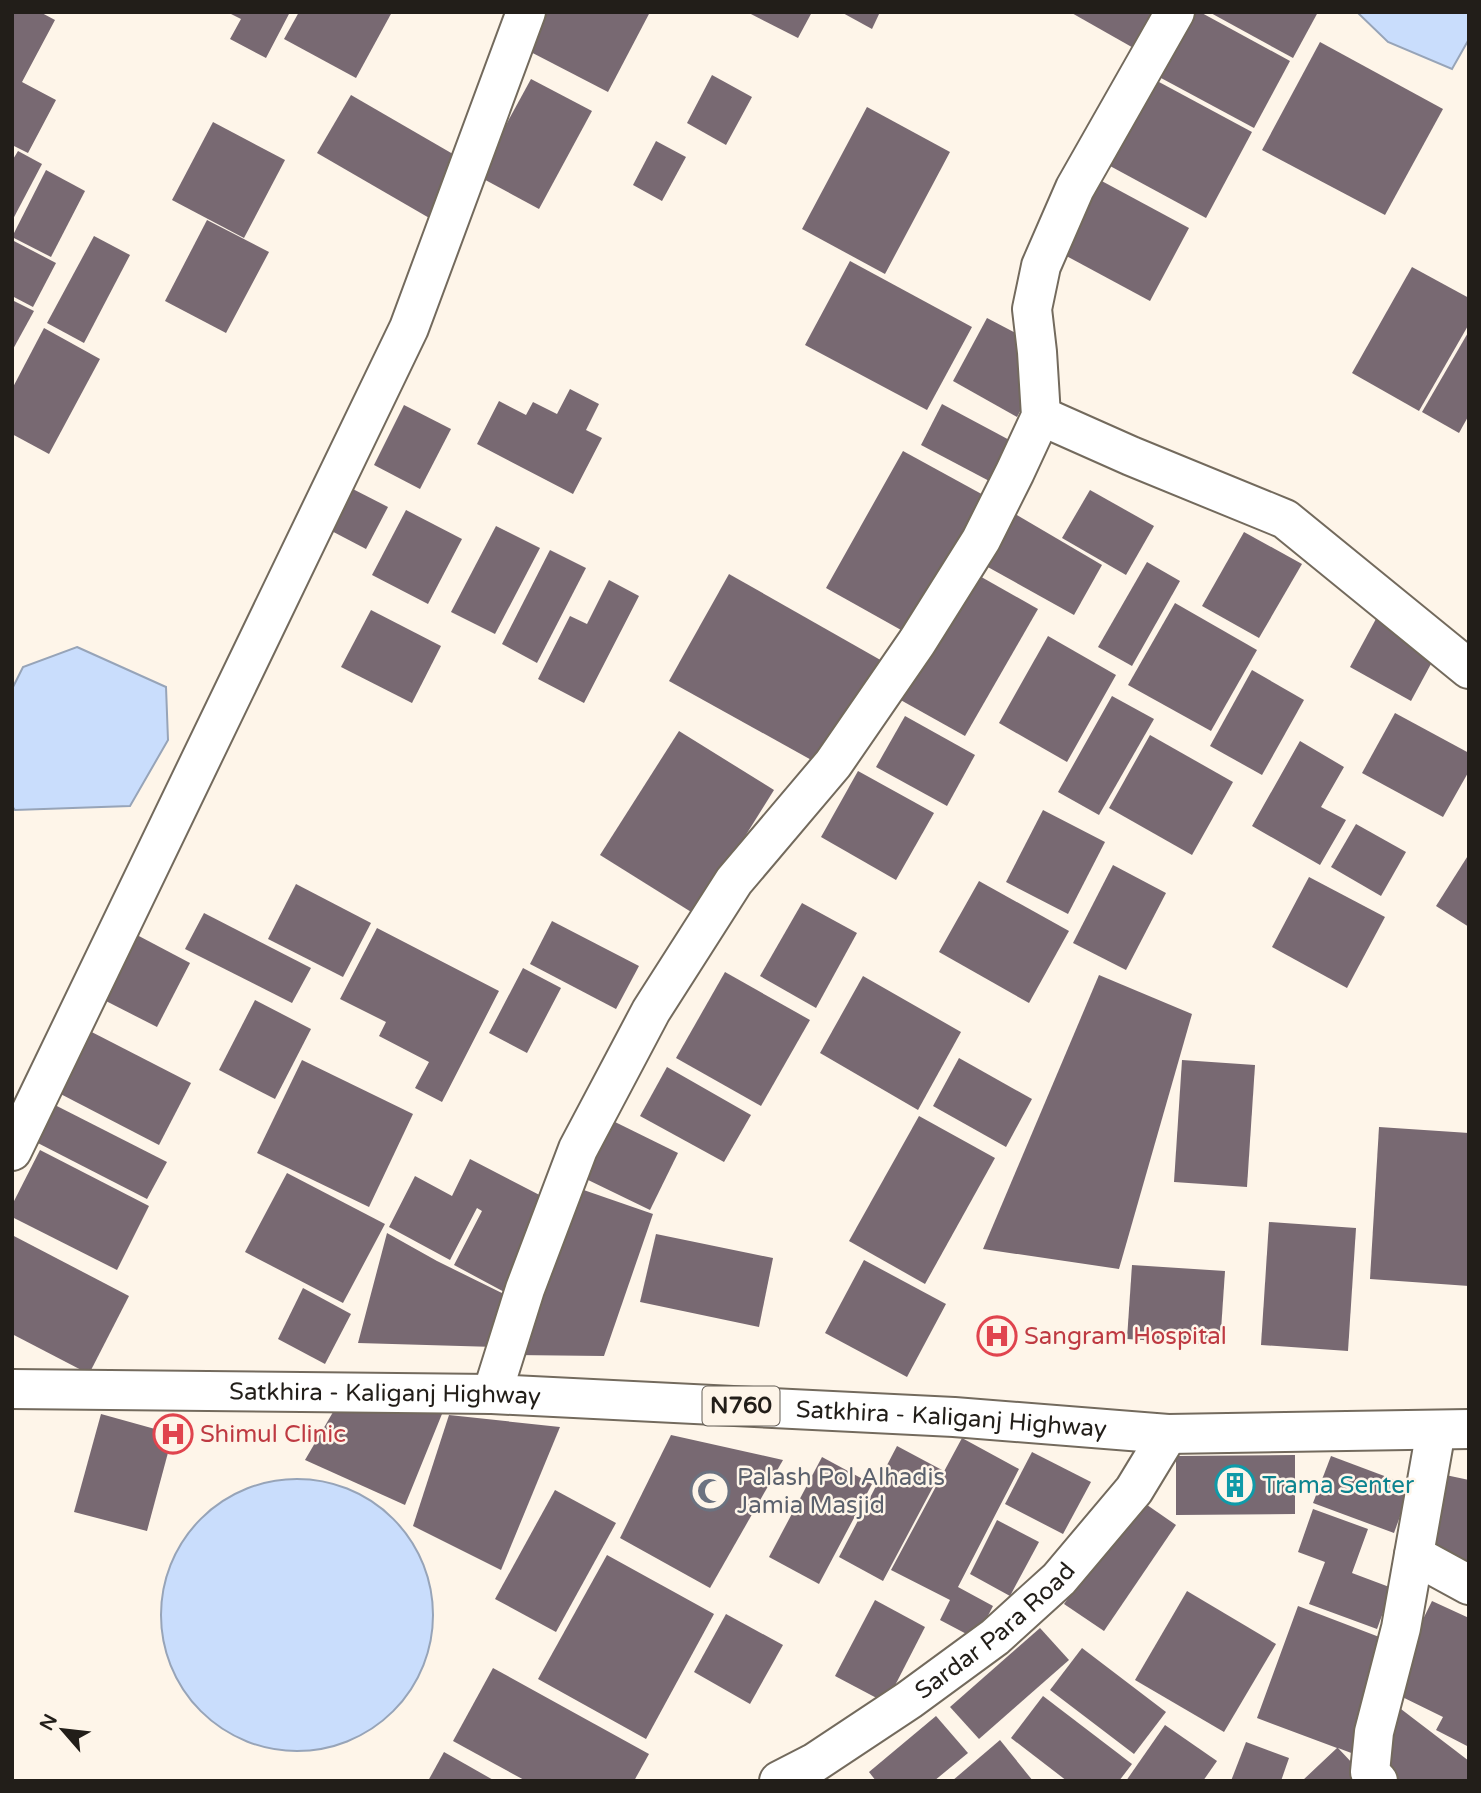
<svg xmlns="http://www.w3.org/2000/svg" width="1481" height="1793" viewBox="0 0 1481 1793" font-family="'Varela Round',sans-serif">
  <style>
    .water { fill: #c9ddfc; stroke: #97a4b8; stroke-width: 2 }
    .building { fill: #786972 }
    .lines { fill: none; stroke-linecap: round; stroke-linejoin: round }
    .minor-casing { stroke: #736a5d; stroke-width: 42 }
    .trunk-casing { stroke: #736a5d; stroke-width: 42 }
    .minor { stroke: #fff; stroke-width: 38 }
    .trunk { stroke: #fff; stroke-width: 38 }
    .labels { text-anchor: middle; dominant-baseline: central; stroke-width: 5; stroke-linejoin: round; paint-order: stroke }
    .shield { fill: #fef5e9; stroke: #645e57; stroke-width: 2 }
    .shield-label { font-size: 23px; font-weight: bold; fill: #221e19 }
    .health-label { font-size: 24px; fill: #be3a42; stroke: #fef5e9; text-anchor: start }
    .street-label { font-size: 24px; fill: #221e19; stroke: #fef5e9 }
    .worship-label { font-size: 24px; fill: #5b616d; stroke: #fef5e9; text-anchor: start }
    .culture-label { font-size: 24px; fill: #0d838f; stroke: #fef5e9; text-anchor: start }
  </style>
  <rect width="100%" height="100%" fill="#fef5e9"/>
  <g class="water">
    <path d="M 1357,12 L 1469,12 L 1469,39 L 1452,69 L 1388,42 Z"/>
    <path d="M 77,647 L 166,687 L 168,740 L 130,806 L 15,810 L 12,806 L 12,689 L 23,667 Z"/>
    <circle cx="297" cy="1615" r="136"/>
  </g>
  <g class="building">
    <path d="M 12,12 L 40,12 L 55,20 L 22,82 L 56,100 L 28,153 L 12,145 Z"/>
    <path d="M 227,12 L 290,12 L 266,58 L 230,39 L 241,19 Z"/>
    <path d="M 299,12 L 392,12 L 356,78 L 284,39 Z"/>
    <path d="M 542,12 L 650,12 L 608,92 L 523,48 Z"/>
    <path d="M 747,12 L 812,12 L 798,38 Z"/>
    <path d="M 841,12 L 880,12 L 872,29 Z"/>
    <path d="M 1070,12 L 1158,12 L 1137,50 Z"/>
    <path d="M 1180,12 L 1200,12 L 1290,61 L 1254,128 L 1148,71 Z"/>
    <path d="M 1209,12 L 1318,12 L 1293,58 Z"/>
    <path d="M 1320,42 L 1443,109 L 1385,215 L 1262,150 Z"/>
    <path d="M 712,75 L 752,97 L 726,145 L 687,123 Z"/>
    <path d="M 1146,75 L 1252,132 L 1206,218 L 1099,160 Z"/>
    <path d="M 531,79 L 592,111 L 539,209 L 478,176 Z"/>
    <path d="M 351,95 L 465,161 L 431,219 L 317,153 Z"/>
    <path d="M 867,107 L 950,152 L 885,274 L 802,229 Z"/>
    <path d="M 213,122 L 285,160 L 244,238 L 172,200 Z"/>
    <path d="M 656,141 L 686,157 L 662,201 L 633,185 Z"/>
    <path d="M 18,151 L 42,164 L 12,221 L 12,161 Z"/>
    <path d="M 46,170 L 85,191 L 51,257 L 12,237 Z"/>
    <path d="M 1098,179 L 1189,228 L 1150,301 L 1059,252 Z"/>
    <path d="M 207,220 L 269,252 L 226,333 L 165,301 Z"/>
    <path d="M 94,236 L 130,255 L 84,343 L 47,323 Z"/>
    <path d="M 12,240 L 56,263 L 33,307 L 12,296 Z"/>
    <path d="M 850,261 L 972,327 L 927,410 L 805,345 Z"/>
    <path d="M 1412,267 L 1469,298 L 1469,324 L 1419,411 L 1352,373 Z"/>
    <path d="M 12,300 L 34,311 L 12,351 Z"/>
    <path d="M 987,318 L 1052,352 L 1017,417 L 953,381 Z"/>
    <path d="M 44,328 L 100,359 L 49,454 L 12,434 L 12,389 Z"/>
    <path d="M 1469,331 L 1469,415 L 1459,433 L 1422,412 Z"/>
    <path d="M 570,389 L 599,404 L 586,430 L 602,438 L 573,494 L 477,444 L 499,401 L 526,415 L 533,402 L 557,414 Z"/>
    <path d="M 942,404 L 1015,443 L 993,483 L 921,445 Z"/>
    <path d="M 404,405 L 451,429 L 420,489 L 374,465 Z"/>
    <path d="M 903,451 L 987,497 L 910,635 L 826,588 Z"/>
    <path d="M 345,485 L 388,507 L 366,549 L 324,527 Z"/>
    <path d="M 1090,490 L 1154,526 L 1126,575 L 1062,538 Z"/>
    <path d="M 406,510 L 462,539 L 428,604 L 372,575 Z"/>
    <path d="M 1015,514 L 1102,565 L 1074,615 L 986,566 Z"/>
    <path d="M 496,526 L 540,548 L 495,634 L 451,612 Z"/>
    <path d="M 1244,532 L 1302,564 L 1259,638 L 1202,606 Z"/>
    <path d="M 550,550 L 586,568 L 537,663 L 502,644 Z"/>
    <path d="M 1147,562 L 1180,581 L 1132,666 L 1098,647 Z"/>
    <path d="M 969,570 L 1038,609 L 965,736 L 897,698 Z"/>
    <path d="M 729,574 L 884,662 L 824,767 L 669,681 Z"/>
    <path d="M 609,580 L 639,596 L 584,703 L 538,679 L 570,616 L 587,624 Z"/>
    <path d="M 1175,603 L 1257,650 L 1211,731 L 1128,685 Z"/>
    <path d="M 371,610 L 441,646 L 412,703 L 341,667 Z"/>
    <path d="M 1377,617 L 1438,651 L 1411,701 L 1350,667 Z"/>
    <path d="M 1048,636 L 1116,675 L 1067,762 L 999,723 Z"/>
    <path d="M 1252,670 L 1304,700 L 1262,775 L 1210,746 Z"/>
    <path d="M 1112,696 L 1154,719 L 1099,815 L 1058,792 Z"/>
    <path d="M 1395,713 L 1469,753 L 1469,771 L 1443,817 L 1362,773 Z"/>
    <path d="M 905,716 L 975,755 L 947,806 L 876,767 Z"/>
    <path d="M 679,731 L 774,790 L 696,915 L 600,855 Z"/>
    <path d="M 1150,735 L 1233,782 L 1192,855 L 1109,808 Z"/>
    <path d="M 1300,741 L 1344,767 L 1321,807 L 1346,820 L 1320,865 L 1252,826 Z"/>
    <path d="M 858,771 L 934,813 L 896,880 L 821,837 Z"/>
    <path d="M 1043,810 L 1105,842 L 1068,914 L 1006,882 Z"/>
    <path d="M 1356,824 L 1406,852 L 1381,896 L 1331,867 Z"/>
    <path d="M 1469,854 L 1469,927 L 1436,906 Z"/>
    <path d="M 1113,865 L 1166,893 L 1126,970 L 1073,943 Z"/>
    <path d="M 1309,877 L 1385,917 L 1347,988 L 1272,947 Z"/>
    <path d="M 979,881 L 1069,931 L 1029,1003 L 939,952 Z"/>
    <path d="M 296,884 L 371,923 L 343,977 L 268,939 Z"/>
    <path d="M 802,903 L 857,933 L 816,1008 L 760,976 Z"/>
    <path d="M 204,913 L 311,968 L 292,1003 L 185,949 Z"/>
    <path d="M 552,921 L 639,966 L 616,1009 L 530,964 Z"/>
    <path d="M 377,928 L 499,991 L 442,1102 L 415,1088 L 429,1062 L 379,1036 L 386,1022 L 340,999 Z"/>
    <path d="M 137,935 L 190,963 L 157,1027 L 104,1000 Z"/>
    <path d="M 523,968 L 561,988 L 527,1053 L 489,1033 Z"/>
    <path d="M 725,972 L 810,1020 L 761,1106 L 676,1058 Z"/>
    <path d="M 1099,975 L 1192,1014 L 1119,1269 L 983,1249 Z"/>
    <path d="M 863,976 L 961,1032 L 918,1110 L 820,1053 Z"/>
    <path d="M 255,1000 L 311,1029 L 275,1099 L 219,1070 Z"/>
    <path d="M 80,1026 L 191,1083 L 159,1145 L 49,1088 Z"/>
    <path d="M 959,1058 L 1032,1099 L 1006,1147 L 933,1106 Z"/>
    <path d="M 302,1060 L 413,1114 L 369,1207 L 257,1153 Z"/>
    <path d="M 1182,1060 L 1255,1065 L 1247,1187 L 1174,1182 Z"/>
    <path d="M 667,1067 L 751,1115 L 724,1162 L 640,1116 Z"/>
    <path d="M 49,1102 L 167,1162 L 147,1199 L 30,1139 Z"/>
    <path d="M 919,1116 L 995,1158 L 925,1284 L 849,1241 Z"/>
    <path d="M 613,1121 L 678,1153 L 650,1210 L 584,1178 Z"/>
    <path d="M 1379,1127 L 1469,1133 L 1469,1286 L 1370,1279 Z"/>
    <path d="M 40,1150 L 149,1206 L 117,1270 L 12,1217 L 12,1205 Z"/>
    <path d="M 470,1159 L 555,1203 L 508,1294 L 454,1265 L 482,1211 L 477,1208 L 450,1260 L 389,1227 L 415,1176 L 452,1196 Z"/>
    <path d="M 287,1173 L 385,1224 L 343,1303 L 245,1252 Z"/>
    <path d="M 575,1187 L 653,1214 L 604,1356 L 514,1355 Z"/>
    <path d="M 1269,1222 L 1356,1228 L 1348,1351 L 1261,1345 Z"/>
    <path d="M 387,1233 L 437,1261 L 516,1300 L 495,1347 L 358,1343 Z"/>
    <path d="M 656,1234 L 773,1258 L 759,1327 L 640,1302 Z"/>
    <path d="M 12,1235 L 129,1296 L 89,1374 L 12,1334 Z"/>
    <path d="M 864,1260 L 946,1304 L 907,1377 L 825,1333 Z"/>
    <path d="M 1132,1265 L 1225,1271 L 1220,1345 L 1127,1339 Z"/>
    <path d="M 303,1288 L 351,1314 L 325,1364 L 278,1339 Z"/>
    <path d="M 336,1407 L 442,1414 L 405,1505 L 305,1460 Z"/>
    <path d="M 101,1414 L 173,1434 L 147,1531 L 74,1512 Z"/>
    <path d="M 449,1415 L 560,1427 L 501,1570 L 413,1526 Z"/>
    <path d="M 671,1435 L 783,1460 L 710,1588 L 620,1538 Z"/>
    <path d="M 962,1438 L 1019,1469 L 958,1587 L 993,1606 L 976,1639 L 940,1620 L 950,1600 L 891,1570 Z"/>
    <path d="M 897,1446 L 942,1470 L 883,1581 L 839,1557 Z"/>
    <path d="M 1032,1452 L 1091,1482 L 1063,1534 L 1005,1504 Z"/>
    <path d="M 1295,1455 L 1295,1514 L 1176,1515 L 1176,1456 Z"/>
    <path d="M 1331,1456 L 1411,1486 L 1394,1533 L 1313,1503 Z"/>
    <path d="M 822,1457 L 872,1484 L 819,1584 L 769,1557 Z"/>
    <path d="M 1441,1474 L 1469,1480 L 1469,1565 L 1422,1555 Z"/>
    <path d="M 555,1490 L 616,1523 L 556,1632 L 495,1599 Z"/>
    <path d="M 1137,1498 L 1176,1525 L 1104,1631 L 1064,1604 Z"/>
    <path d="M 1313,1509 L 1368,1529 L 1352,1573 L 1392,1588 L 1377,1629 L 1309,1604 L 1325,1562 L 1298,1552 Z"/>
    <path d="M 997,1520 L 1039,1542 L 1010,1596 L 970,1574 Z"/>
    <path d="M 607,1555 L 714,1614 L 646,1739 L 538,1679 Z"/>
    <path d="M 1187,1591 L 1276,1644 L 1224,1732 L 1135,1680 Z"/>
    <path d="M 875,1600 L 925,1627 L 886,1703 L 835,1676 Z"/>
    <path d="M 1432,1601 L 1469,1618 L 1469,1747 L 1436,1730 L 1443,1717 L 1388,1690 Z"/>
    <path d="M 1298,1606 L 1395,1643 L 1354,1754 L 1338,1748 L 1369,1781 L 1302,1781 L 1337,1748 L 1257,1718 Z"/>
    <path d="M 726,1614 L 783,1645 L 750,1704 L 694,1672 Z"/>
    <path d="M 1040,1628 L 1069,1660 L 979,1739 L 950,1707 Z"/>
    <path d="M 1082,1648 L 1166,1712 L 1134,1754 L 1050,1690 Z"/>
    <path d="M 493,1668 L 649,1754 L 634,1781 L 526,1781 L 453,1741 Z"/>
    <path d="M 1043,1696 L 1132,1764 L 1119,1781 L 1067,1781 L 1011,1738 Z"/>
    <path d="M 1397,1706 L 1469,1761 L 1469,1781 L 1387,1781 L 1376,1770 Z"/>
    <path d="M 936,1716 L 968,1753 L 934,1781 L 876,1781 L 869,1772 Z"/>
    <path d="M 1165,1725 L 1217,1761 L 1203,1781 L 1126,1781 Z"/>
    <path d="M 1000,1740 L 1033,1781 L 952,1781 Z"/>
    <path d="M 1246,1742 L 1289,1758 L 1281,1781 L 1231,1781 Z"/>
    <path d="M 444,1752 L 495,1781 L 428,1781 Z"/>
  </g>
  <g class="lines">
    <g class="minor-casing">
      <g id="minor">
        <path d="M 1041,416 L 1131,456 L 1285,519 L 1469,669"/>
        <path d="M 12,1151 L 409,328 L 526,12"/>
        <path d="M 492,1394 L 525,1289 L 578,1149 L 651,1011 L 734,881 L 833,764 L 917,642 L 981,540 L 1015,472 L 1041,416 L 1037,352 L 1032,309 L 1041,266 L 1075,188 L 1175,12"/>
        <path d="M 1414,1555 L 1469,1585"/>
        <path id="s1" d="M 779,1781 L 814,1763 L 909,1700 L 995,1637 L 1059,1579 L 1134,1490 L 1168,1434"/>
        <path d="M 1378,1781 L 1370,1772 L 1374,1732 L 1401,1628 L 1436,1430"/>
      </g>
    </g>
    <g class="trunk-casing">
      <g id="trunk">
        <path id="s2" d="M 12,1389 L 492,1394 L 954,1417 L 1168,1434 L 1469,1429"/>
      </g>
    </g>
    <use href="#minor" class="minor"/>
    <use href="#trunk" class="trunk"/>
  </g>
  <defs>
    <g id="hospital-ring" transform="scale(2.0125)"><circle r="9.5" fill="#fef5e9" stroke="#e0444e" stroke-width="1.5"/><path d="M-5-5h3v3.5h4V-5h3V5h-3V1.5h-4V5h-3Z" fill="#e0444e"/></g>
    <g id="building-ring" transform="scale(2.0125)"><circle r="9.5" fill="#fef5e9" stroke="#0f9aa8" stroke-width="1.5"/><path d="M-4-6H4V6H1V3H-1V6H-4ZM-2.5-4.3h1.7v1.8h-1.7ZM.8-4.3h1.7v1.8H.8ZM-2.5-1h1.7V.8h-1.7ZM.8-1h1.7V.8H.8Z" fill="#0f9aa8"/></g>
    <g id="mosque-ring" transform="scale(2.0125)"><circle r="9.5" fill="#fef5e9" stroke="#6b7280" stroke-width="1.5"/><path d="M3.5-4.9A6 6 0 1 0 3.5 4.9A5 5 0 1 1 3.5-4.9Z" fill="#6b7280"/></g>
  </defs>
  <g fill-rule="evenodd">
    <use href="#hospital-ring" x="997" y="1336"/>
    <use href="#hospital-ring" x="173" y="1434"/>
    <use href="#building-ring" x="1235" y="1485"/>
    <use href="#mosque-ring" x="710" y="1491"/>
  </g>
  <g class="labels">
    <rect class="shield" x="702.5" y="1386.5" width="77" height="39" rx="5"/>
    <g class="shield-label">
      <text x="741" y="1406">N760</text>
    </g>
    <g class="health-label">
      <text x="1024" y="1336">Sangram Hospital</text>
      <text x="200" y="1434">Shimul Clinic</text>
    </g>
    <g class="street-label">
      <text stroke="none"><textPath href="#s2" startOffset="373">Satkhira - Kaliganj Highway</textPath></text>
      <text stroke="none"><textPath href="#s2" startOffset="940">Satkhira - Kaliganj Highway</textPath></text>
      <text stroke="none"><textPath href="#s1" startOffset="264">Sardar Para Road</textPath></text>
    </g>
    <g class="worship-label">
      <text x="737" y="1477">Palash Pol Alhadis<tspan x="737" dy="28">Jamia Masjid</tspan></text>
    </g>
    <g class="culture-label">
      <text x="1262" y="1485">Trama Senter</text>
    </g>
  </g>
  <rect width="1481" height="1793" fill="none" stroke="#221e19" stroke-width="28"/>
  <g transform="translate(63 1730) rotate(298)" stroke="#fef5e9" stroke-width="5" paint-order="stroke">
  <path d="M0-5L12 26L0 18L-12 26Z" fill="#221e19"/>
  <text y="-10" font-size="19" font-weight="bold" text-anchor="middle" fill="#221e19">N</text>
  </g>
</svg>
